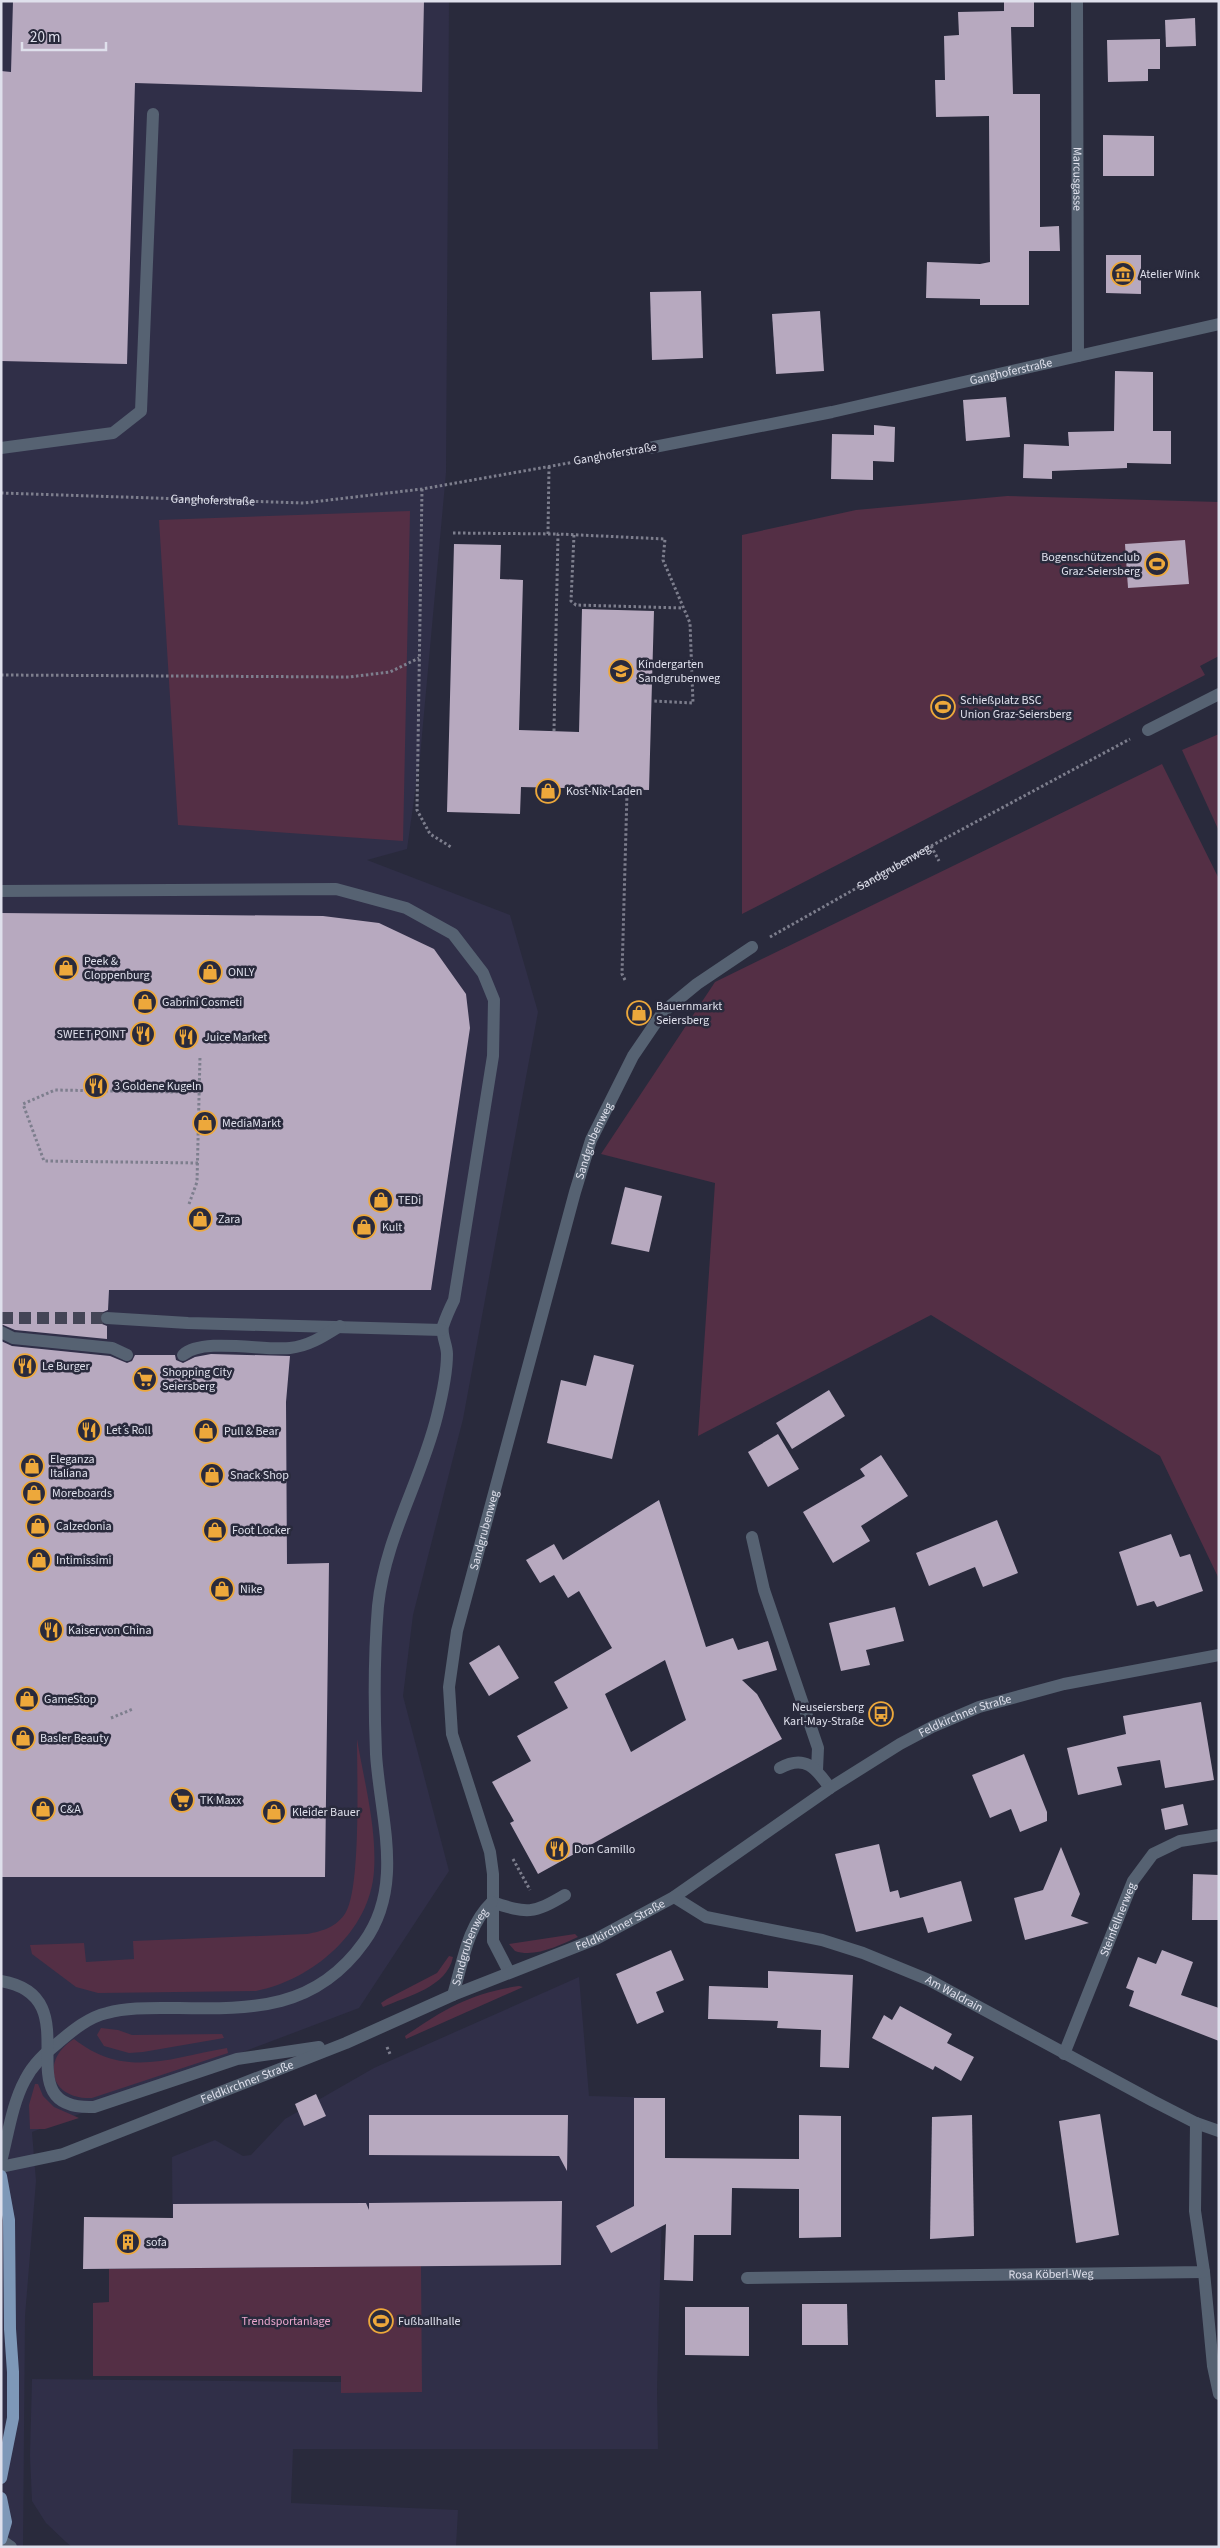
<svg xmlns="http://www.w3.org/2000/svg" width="1220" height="2548" viewBox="0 0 1220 2548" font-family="'Source Sans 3',sans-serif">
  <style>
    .built { fill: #302f48 }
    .green { fill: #542f45 }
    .building { fill: #b7a9bf; fill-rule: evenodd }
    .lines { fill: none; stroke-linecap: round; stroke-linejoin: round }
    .minor-tunnel { stroke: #444556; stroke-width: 12; stroke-dasharray: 12 6; stroke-linecap: butt }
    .path { stroke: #7d7e8d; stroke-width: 3; stroke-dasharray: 2.5 2.5; stroke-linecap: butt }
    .minor { stroke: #566272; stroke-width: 12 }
    .major { stroke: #7e98b8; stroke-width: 12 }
    .labels { text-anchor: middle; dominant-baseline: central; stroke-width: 5; stroke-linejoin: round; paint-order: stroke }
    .street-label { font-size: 12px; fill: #dfe0ec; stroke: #292a3c }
    .poi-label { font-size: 12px; fill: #dfe0ec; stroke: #292a3c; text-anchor: start }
    .park-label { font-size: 12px; fill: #eda8cf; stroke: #292a3c }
  </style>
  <rect width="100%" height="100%" fill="#292a3c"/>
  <g class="built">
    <path d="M 1,1 L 449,1 L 446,473 L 420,757 L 407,849 L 367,860 L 510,915 L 538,1012 L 463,1419 L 413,1615 L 403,1696 L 449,1871 L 359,2008 L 32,2132 L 36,2181 L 25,2316 L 23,2547 L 1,2547 Z"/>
    <path d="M 579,1977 L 589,2096 L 665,2098 L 657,2389 L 658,2449 L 293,2449 L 291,2503 L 458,2510 L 456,2547 L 72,2547 L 66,2542 L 46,2523 L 32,2501 L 30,2456 L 32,2379 L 341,2382 L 341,2392 L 422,2392 L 173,2267 L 172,2157 L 215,2140 L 243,2156 L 251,2155 L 285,2119 L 374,2068 Z"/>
  </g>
  <g class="green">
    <path d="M 1007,496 L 1219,502 L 1219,656 L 1200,666 L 1205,675 L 742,914 L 742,535 L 856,510 Z"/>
    <path d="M 410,511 L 403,841 L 178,825 L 159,520 Z"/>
    <path d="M 1219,734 L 1219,831 L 1182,750 Z"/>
    <path d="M 1162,764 L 1219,879 L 1219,1579 L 1160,1456 L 931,1315 L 698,1436 L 715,1183 L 601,1154 L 715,982 Z"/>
    <path d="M 357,1739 C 364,1781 377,1828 374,1871 C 370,1932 312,1980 256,1991 L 98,1993 L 76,1987 L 32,1954 L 30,1945 L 84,1943 L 86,1962 L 134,1959 L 133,1941 L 307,1934 C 323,1931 337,1927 346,1912 C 361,1886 357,1774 357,1739 Z"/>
    <path d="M 575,1934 L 578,1937 C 560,1945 535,1958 515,1951 L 509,1944 Z"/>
    <path d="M 449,1956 L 453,1957 C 447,1987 408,1996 383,2007 L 381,2003 L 387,1999 L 437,1973 Z"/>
    <path d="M 519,1986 L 523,1987 L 406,2039 L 405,2036 C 444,2009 471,1993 519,1986 Z"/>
    <path d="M 101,2028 L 118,2030 L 132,2035 L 222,2034 L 224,2038 L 143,2052 L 129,2053 L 104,2046 L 97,2035 Z"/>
    <path d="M 74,2039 C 125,2079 169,2058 227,2048 L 228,2053 L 92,2098 C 50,2100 40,2060 74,2039 Z"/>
    <path d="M 35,2084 L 38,2084 L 43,2096 L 54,2107 L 79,2118 L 45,2129 L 30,2129 L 29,2105 Z"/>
    <path d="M 421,2266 L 422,2392 L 341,2393 L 341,2376 L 93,2376 L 93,2303 L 109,2302 L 109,2269 Z"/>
  </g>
  <g class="building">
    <path d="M 13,1 L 424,1 L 422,92 L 135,83 L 127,364 L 1,361 L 1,71 L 11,72 Z"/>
    <path d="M 1004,2 L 1034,2 L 1034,27 L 1011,27 L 1013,94 L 1040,94 L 1040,227 L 1059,226 L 1060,251 L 1029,251 L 1029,305 L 980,305 L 980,299 L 926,298 L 927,262 L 980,264 L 990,262 L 989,116 L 936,117 L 935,80 L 945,80 L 944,36 L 959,35 L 958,12 L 1004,11 Z"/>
    <path d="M 1195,18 L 1196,46 L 1166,47 L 1165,20 Z"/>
    <path d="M 1160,39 L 1160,69 L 1148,69 L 1148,81 L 1108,82 L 1107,40 Z"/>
    <path d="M 1103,135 L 1154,136 L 1154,176 L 1103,176 Z"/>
    <path d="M 1106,255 L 1141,255 L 1141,294 L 1106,293 Z"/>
    <path d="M 701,291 L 703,358 L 652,360 L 650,292 Z"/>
    <path d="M 820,311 L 824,371 L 776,374 L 772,314 Z"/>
    <path d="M 1115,371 L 1153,372 L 1153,431 L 1171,431 L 1171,464 L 1127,463 L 1127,468 L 1052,471 L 1052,479 L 1023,478 L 1024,444 L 1069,446 L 1068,432 L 1114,431 Z"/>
    <path d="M 1006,397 L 1010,437 L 966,441 L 963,400 Z"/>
    <path d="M 874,425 L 895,427 L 894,462 L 873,461 L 873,480 L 831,479 L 832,434 L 874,435 Z"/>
    <path d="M 1185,540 L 1189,584 L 1128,588 L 1125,544 Z"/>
    <path d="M 454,544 L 501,545 L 500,579 L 523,580 L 519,730 L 579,732 L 582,609 L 654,611 L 649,790 L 521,787 L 520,814 L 447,812 Z"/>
    <path d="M 1,913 L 323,916 L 379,923 L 434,949 L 466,994 L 470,1028 L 431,1290 L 109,1290 L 108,1310 L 101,1313 L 99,1318 L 102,1324 L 107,1326 L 107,1339 L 15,1330 L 1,1324 Z"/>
    <path d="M 625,1187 L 662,1196 L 649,1252 L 611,1244 Z"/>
    <path d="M 1,1341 L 12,1346 L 110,1356 L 127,1363 L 132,1361 L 135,1355 L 175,1355 L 176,1360 L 183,1363 L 195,1357 L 211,1354 L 290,1356 L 286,1402 L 287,1564 L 329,1563 L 325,1877 L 1,1877 Z"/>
    <path d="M 594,1355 L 634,1365 L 612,1459 L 547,1443 L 561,1380 L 586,1386 Z"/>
    <path d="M 829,1390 L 845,1416 L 792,1449 L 776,1423 Z"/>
    <path d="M 778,1434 L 799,1469 L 768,1487 L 748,1452 Z"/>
    <path d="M 881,1455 L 908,1496 L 861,1526 L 870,1541 L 833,1563 L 803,1512 L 865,1476 L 860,1469 Z"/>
    <path d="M 659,1500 L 706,1647 L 733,1638 L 738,1650 L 768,1641 L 777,1670 L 742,1680 L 757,1694 L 782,1739 L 538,1874 L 510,1823 L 514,1821 L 492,1782 L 531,1761 L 517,1736 L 568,1708 L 554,1682 L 612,1648 L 579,1591 L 568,1598 L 554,1575 L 540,1583 L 526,1560 L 554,1544 L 563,1560 ZM 665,1660 L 686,1720 L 631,1752 L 605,1694 Z"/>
    <path d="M 997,1520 L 1018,1573 L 983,1587 L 975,1567 L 929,1586 L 916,1553 Z"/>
    <path d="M 1171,1534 L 1180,1557 L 1190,1554 L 1203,1591 L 1157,1607 L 1154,1601 L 1137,1606 L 1119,1552 Z"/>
    <path d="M 895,1607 L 904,1641 L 866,1650 L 870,1665 L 841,1671 L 829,1623 Z"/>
    <path d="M 499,1645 L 519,1678 L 489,1696 L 469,1663 Z"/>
    <path d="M 1201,1702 L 1214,1780 L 1165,1788 L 1160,1760 L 1117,1767 L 1122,1785 L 1078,1795 L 1067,1748 L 1126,1734 L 1123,1716 Z"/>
    <path d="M 1024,1754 L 1047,1812 L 1047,1821 L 1020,1832 L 1011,1809 L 990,1818 L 972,1775 Z"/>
    <path d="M 1183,1804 L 1188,1825 L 1165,1830 L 1161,1809 Z"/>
    <path d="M 879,1844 L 890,1892 L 898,1890 L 900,1898 L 961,1881 L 972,1921 L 928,1933 L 923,1917 L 856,1932 L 835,1854 Z"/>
    <path d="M 1061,1847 L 1080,1894 L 1071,1916 L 1089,1923 L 1025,1940 L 1014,1898 L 1043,1890 Z"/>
    <path d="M 1193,1874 L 1219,1875 L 1219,1920 L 1192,1920 Z"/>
    <path d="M 671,1950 L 684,1980 L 656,1992 L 664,2012 L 637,2024 L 616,1974 Z"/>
    <path d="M 1162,1950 L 1193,1962 L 1181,1995 L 1219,2008 L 1219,2041 L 1129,2006 L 1134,1991 L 1126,1988 L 1138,1957 L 1156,1964 Z"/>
    <path d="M 768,1971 L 853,1975 L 849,2068 L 820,2067 L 821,2030 L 777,2028 L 778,2021 L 708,2019 L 709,1986 L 768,1988 Z"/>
    <path d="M 900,2006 L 952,2034 L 947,2043 L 974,2057 L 961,2081 L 935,2066 L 933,2070 L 872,2038 L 884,2015 L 892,2020 Z"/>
    <path d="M 316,2094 L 326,2116 L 304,2126 L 295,2104 Z"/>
    <path d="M 634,2098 L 665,2098 L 665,2158 L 799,2159 L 799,2115 L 841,2116 L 841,2237 L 799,2238 L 799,2189 L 732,2188 L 731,2235 L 694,2235 L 693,2281 L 664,2280 L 666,2224 L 611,2253 L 596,2226 L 634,2206 Z"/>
    <path d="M 1100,2114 L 1119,2235 L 1076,2243 L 1059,2121 Z"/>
    <path d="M 369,2115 L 568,2115 L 567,2171 L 559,2156 L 369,2155 Z"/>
    <path d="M 972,2115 L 974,2236 L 930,2239 L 932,2117 Z"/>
    <path d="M 562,2201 L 561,2265 L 83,2269 L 84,2217 L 173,2218 L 173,2204 L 366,2203 L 369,2210 L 369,2203 Z"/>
    <path d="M 802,2304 L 847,2304 L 848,2345 L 802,2345 Z"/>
    <path d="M 685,2307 L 749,2307 L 749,2356 L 685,2355 Z"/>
  </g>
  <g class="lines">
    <path class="minor-tunnel" d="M 1,1318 L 107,1318"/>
    <g class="path">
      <path d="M 422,489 L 417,810 L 430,834 L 451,847"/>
      <path id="s1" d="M 1,493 L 304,503 L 422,489 L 631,452"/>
      <path d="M 453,533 L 558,534"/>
      <path d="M 548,534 L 549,466"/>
      <path d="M 574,535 L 571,601 L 576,605 L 683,608"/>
      <path d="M 1,675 L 349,677 L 390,672 L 419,658"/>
      <path d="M 554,731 L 558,534 L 665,539 L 663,560 L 690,623 L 693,703 L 652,701"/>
      <path d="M 931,846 L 939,861"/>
      <path id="s2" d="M 770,937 L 931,846 L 1130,739"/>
      <path d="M 625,980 L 622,974 L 627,793"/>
      <path d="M 198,1163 L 44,1161 L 23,1104 L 55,1090 L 175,1092 L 200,1089"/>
      <path d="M 189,1204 L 197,1182 L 200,1056"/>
      <path d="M 111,1718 L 133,1709"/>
      <path d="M 513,1859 L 530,1890"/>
      <path d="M 387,2047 L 390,2054"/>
    </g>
    <g class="minor">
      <path id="s3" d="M 1077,1 L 1078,356"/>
      <path d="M 1,448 L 113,433 L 141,411 L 153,114"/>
      <path id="s4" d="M 649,448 L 832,412 L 1219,324"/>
      <path d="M 1148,730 L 1219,694"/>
      <path d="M 1,891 L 336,889 L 406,908 L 453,934 L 483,973 L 494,1000 L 493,1056 L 454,1300 C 450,1308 446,1317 443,1326 C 441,1335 447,1345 447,1354 C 447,1375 442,1396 437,1416 C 421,1481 385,1538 378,1606 C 374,1654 374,1705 376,1754 C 380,1818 405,1885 364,1942 C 315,2011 251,2009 175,2008 C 153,2008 128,2007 107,2013 C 89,2017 73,2030 59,2042 C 45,2053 33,2064 25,2080 C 12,2104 8,2135 1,2162"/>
      <path d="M 107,1318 L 188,1323 L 442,1330"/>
      <path d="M 1,1332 L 13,1338 L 112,1348 L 127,1355"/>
      <path d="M 183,1355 C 202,1337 264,1351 290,1348 C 309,1346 324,1336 340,1326"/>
      <path d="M 752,1537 L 764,1590 L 818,1748 L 817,1770"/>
      <path d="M 780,1768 C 805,1754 816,1768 830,1788"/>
      <path id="s5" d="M 674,1897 L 706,1917 L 822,1940 L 863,1953 L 929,1980 L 1153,2101 L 1196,2123 L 1219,2131"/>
      <path d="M 492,1902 C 528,1914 533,1914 565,1895"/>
      <path id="s6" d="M 509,1972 L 493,1941 L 493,1874 L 490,1852 L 452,1734 L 449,1687 L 457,1631 L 575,1192 L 591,1140 L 633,1056 L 663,1012 L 697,984 L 752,947"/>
      <path d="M 1,1981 C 95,1997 0,2111 94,2107 L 237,2059 L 319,2047"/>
      <path id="s7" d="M 453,1995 C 463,1962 467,1926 492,1902"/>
      <path id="s8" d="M 1064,2054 L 1133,1881 L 1153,1854 L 1180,1841 L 1219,1835"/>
      <path id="s9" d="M 1,2167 L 63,2154 L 346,2043 L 453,1995 L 596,1939 L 674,1897 L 830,1788 L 900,1744 L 932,1727 L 979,1707 L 1064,1684 L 1219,1655"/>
      <path d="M 1204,2272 L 1213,2366 L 1219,2394"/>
      <path id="s10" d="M 747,2278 L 1204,2272 L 1195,2211 L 1196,2123"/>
      <path d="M 1,2540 L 11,2547"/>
    </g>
    <g class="major">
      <path d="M 1,2176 L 9,2220 L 10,2329 L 13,2372 L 13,2418 L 1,2478"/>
      <path d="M 1,2498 L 6,2522 L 1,2539"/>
    </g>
  </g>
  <defs>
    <g id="museum-ring" transform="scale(1.25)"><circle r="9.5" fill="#292a3c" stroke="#eda83b" stroke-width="1.5"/><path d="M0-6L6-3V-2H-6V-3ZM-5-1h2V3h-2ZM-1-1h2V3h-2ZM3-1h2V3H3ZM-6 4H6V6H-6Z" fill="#eda83b"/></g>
    <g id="stadium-ring" transform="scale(1.25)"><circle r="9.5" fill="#292a3c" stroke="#eda83b" stroke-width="1.5"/><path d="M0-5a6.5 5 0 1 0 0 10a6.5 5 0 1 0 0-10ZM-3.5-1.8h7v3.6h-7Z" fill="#eda83b"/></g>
    <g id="school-ring" transform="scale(1.25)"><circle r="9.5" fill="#292a3c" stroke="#eda83b" stroke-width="1.5"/><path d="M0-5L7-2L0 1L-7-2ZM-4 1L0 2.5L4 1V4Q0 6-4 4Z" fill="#eda83b"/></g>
    <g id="shop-ring" transform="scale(1.25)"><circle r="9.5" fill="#292a3c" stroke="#eda83b" stroke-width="1.5"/><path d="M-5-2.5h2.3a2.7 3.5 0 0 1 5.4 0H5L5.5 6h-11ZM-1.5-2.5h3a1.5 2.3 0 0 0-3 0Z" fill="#eda83b"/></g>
    <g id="restaurant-ring" transform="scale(1.25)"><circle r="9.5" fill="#292a3c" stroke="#eda83b" stroke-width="1.5"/><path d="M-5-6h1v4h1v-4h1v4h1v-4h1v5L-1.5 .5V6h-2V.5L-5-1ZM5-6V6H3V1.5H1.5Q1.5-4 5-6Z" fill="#eda83b"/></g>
    <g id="supermarket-ring" transform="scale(1.25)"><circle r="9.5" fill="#292a3c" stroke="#eda83b" stroke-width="1.5"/><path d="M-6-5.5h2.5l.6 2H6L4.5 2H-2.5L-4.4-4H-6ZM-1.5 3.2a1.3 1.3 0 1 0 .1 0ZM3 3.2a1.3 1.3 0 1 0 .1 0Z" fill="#eda83b"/></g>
    <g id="bus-ring" transform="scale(1.25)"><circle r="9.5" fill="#292a3c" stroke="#eda83b" stroke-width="1.5"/><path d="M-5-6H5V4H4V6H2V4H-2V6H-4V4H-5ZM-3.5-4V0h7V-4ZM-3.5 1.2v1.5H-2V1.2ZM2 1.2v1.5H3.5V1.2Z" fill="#eda83b"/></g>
    <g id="building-ring" transform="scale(1.25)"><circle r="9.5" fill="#292a3c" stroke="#eda83b" stroke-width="1.5"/><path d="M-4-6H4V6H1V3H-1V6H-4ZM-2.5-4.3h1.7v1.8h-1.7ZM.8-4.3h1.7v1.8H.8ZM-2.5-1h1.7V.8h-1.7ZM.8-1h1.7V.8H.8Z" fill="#eda83b"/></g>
  </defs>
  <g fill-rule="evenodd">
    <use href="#museum-ring" x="1123" y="274"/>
    <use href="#stadium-ring" x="1157" y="564"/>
    <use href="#school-ring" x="621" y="671"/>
    <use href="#stadium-ring" x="943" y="707"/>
    <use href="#shop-ring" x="548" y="791"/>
    <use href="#shop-ring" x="66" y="968"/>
    <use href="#shop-ring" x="210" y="972"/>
    <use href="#shop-ring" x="145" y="1002"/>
    <use href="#shop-ring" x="639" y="1013"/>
    <use href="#restaurant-ring" x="143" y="1034"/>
    <use href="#restaurant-ring" x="186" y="1037"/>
    <use href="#restaurant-ring" x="96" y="1086"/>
    <use href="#shop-ring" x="205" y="1123"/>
    <use href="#shop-ring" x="381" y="1200"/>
    <use href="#shop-ring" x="200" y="1219"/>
    <use href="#shop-ring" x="364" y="1227"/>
    <use href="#restaurant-ring" x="25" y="1366"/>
    <use href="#supermarket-ring" x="145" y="1379"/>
    <use href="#restaurant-ring" x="89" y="1430"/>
    <use href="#shop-ring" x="206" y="1431"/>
    <use href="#shop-ring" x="32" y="1466"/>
    <use href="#shop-ring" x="212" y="1475"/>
    <use href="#shop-ring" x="34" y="1493"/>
    <use href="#shop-ring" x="38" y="1526"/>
    <use href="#shop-ring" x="215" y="1530"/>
    <use href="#shop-ring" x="39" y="1560"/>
    <use href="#shop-ring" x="222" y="1589"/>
    <use href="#restaurant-ring" x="51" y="1630"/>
    <use href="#shop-ring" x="27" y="1699"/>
    <use href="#bus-ring" x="881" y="1714"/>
    <use href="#shop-ring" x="23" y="1738"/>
    <use href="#supermarket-ring" x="182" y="1800"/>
    <use href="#shop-ring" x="43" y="1809"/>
    <use href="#shop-ring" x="274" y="1812"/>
    <use href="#restaurant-ring" x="557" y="1849"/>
    <use href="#building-ring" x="128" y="2242"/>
    <use href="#stadium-ring" x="381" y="2321"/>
  </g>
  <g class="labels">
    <g class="street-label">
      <text stroke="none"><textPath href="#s3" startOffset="178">Marcusgasse</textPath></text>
      <text stroke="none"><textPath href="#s4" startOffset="370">Ganghoferstraße</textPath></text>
      <text transform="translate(615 454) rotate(-10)">Ganghoferstraße</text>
      <text stroke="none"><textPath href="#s1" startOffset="212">Ganghoferstraße</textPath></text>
      <text stroke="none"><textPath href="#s2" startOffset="142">Sandgrubenweg</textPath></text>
      <text stroke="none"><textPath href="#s6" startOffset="861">Sandgrubenweg</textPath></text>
      <text stroke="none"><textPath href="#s6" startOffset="456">Sandgrubenweg</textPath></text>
      <text stroke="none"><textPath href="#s9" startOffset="1071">Feldkirchner Straße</textPath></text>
      <text stroke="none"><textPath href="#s8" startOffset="145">Steinfellnerweg</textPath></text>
      <text stroke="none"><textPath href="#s9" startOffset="666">Feldkirchner Straße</textPath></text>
      <text stroke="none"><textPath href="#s7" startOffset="51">Sandgrubenweg</textPath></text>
      <text stroke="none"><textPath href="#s5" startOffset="299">Am Waldrain</textPath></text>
      <text stroke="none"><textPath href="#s9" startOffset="261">Feldkirchner Straße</textPath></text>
      <text stroke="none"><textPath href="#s10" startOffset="304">Rosa Köberl-Weg</textPath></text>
    </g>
    <g class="poi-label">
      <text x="1140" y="274">Atelier Wink</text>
      <text x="1140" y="557" text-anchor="end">Bogenschützenclub<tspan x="1140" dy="14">Graz-Seiersberg</tspan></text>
      <text x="638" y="664">Kindergarten<tspan x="638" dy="14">Sandgrubenweg</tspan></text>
      <text x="960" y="700">Schießplatz BSC<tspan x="960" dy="14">Union Graz-Seiersberg</tspan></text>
      <text x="566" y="791">Kost-Nix-Laden</text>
      <text x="84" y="961">Peek &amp;<tspan x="84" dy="14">Cloppenburg</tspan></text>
      <text x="228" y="972">ONLY</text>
      <text x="162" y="1002">Gabrini Cosmeti</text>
      <text x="656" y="1006">Bauernmarkt<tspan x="656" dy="14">Seiersberg</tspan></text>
      <text x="126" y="1034" text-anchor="end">SWEET POINT</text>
      <text x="204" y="1037">Juice Market</text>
      <text x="114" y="1086">3 Goldene Kugeln</text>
      <text x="222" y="1123">MediaMarkt</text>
      <text x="398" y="1200">TEDi</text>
      <text x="218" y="1219">Zara</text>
      <text x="382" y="1227">Kult</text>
      <text x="42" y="1366">Le Burger</text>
      <text x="162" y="1372">Shopping City<tspan x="162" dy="14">Seiersberg</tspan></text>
      <text x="106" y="1430">Let ́s Roll</text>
      <text x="224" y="1431">Pull &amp; Bear</text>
      <text x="50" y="1459">Eleganza<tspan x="50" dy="14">Italiana</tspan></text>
      <text x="230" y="1475">Snack Shop</text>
      <text x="52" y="1493">Moreboards</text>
      <text x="56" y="1526">Calzedonia</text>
      <text x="232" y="1530">Foot Locker</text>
      <text x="56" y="1560">Intimissimi</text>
      <text x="240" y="1589">Nike</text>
      <text x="68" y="1630">Kaiser von China</text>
      <text x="44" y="1699">GameStop</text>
      <text x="864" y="1707" text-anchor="end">Neuseiersberg<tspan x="864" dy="14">Karl-May-Straße</tspan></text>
      <text x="40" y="1738">Basler Beauty</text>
      <text x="200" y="1800">TK Maxx</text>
      <text x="60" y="1809">C&amp;A</text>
      <text x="292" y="1812">Kleider Bauer</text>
      <text x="574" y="1849">Don Camillo</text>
      <text x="146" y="2242">sofa</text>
      <text x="398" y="2321">Fußballhalle</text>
    </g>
    <g class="park-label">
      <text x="286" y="2321">Trendsportanlage</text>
    </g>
  </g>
  <rect width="1220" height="2548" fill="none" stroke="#dfe0ec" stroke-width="5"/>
  <path d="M22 42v8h84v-8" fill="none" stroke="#dfe0ec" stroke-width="2.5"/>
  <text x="30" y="42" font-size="15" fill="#dfe0ec" stroke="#292a3c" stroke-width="4" paint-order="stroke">20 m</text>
</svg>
